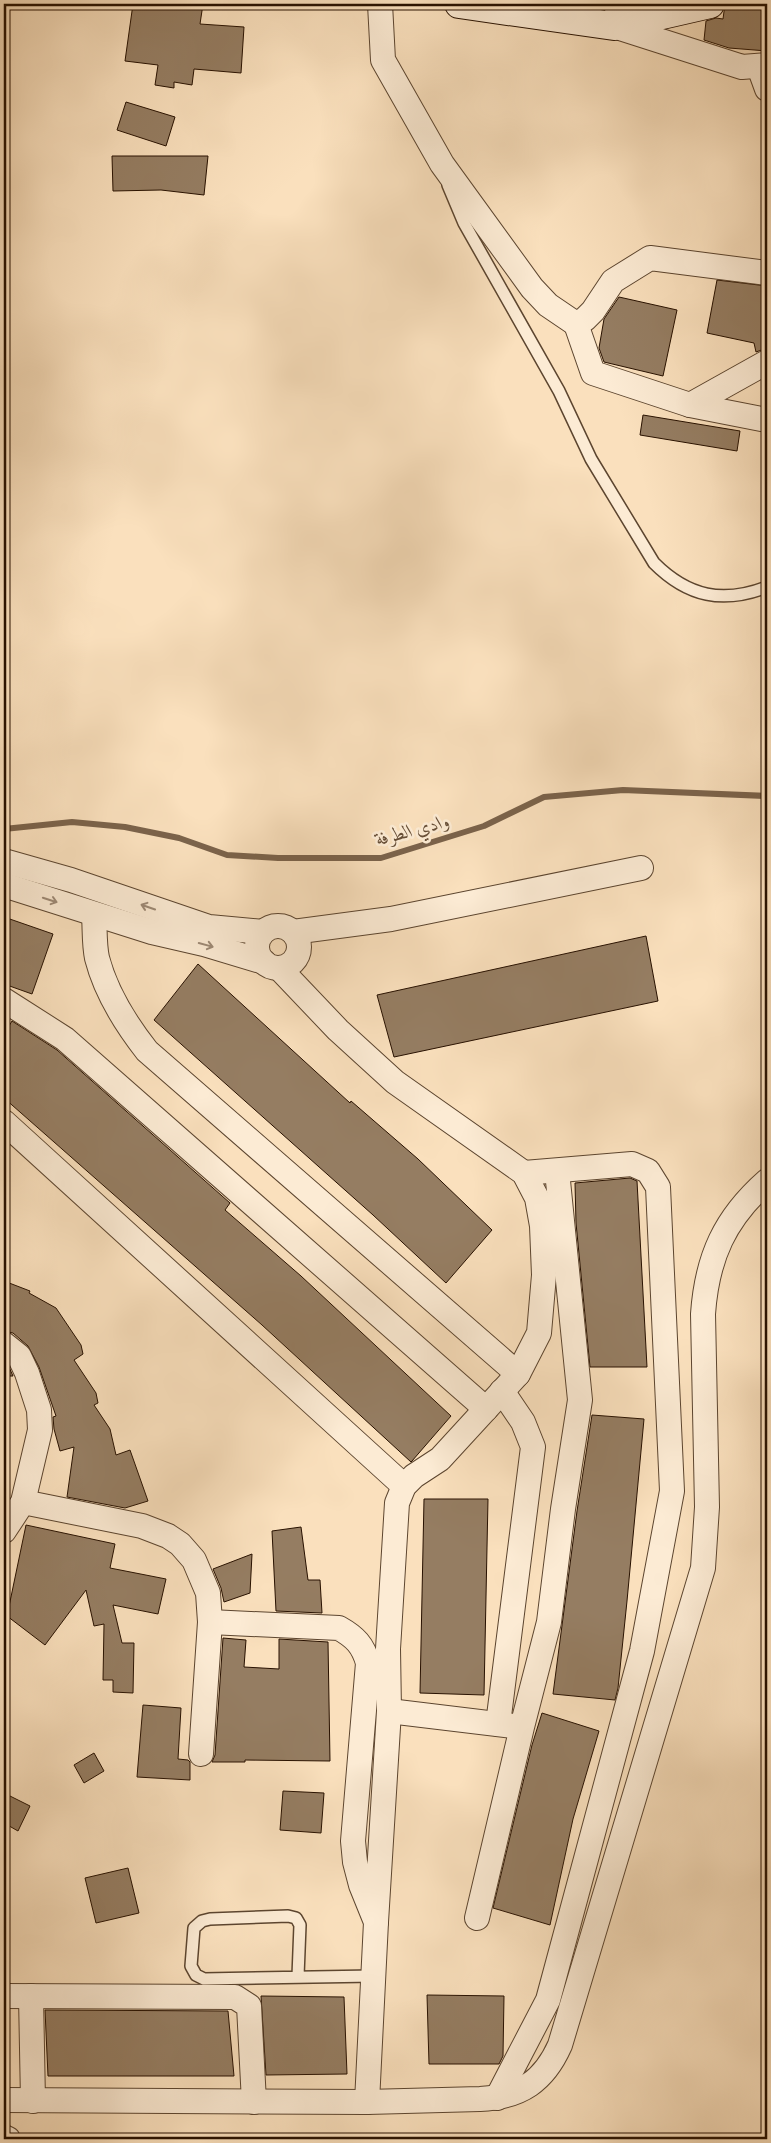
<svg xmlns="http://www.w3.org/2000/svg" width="771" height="2143" viewBox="0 0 771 2143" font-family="Vollkorn,Amiri,serif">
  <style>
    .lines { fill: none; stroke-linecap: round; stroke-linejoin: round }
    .stream { stroke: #7b634b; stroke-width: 6 }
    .building { fill: #957d62; stroke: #281100 }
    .lane-casing { stroke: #5c452f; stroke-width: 14 }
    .street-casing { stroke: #5c452f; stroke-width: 26 }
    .secondary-casing { stroke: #281100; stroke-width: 30 }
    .lane { stroke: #fcebd4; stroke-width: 11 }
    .street { stroke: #fcebd4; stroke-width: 24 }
    .secondary { stroke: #fcebd4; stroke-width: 28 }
    .oneway { stroke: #9d8975 }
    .labels { text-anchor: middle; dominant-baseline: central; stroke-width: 5; stroke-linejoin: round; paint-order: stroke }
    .water-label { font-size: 19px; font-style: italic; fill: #674f38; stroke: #fcebd4 }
  </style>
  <rect width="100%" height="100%" fill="#fae0bd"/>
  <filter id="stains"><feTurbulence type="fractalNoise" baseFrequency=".004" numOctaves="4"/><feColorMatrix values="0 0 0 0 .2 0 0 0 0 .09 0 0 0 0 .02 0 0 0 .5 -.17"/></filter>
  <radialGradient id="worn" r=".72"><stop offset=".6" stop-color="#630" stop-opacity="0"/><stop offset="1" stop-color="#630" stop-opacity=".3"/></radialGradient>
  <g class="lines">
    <path class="stream" d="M 4,829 L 72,822 L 125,827 L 179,838 L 227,855 L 278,858 L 381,858 L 484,826 L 544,797 L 623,790 L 767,796"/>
  </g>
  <g class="building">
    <path d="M 133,4 L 203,4 L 200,24 L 244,27 L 241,73 L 194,69 L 192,85 L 174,82 L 174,88 L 155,85 L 158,65 L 125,61 Z"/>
    <path d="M 725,4 L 767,10 L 767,51 L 729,48 L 704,40 L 706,21 L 716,18 L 723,19 Z"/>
    <path d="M 126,102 L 175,117 L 166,146 L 117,130 Z"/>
    <path d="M 112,156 L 208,156 L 204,195 L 161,190 L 113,191 Z"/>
    <path d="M 717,280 L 767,286 L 767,348 L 756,352 L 754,343 L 707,333 Z"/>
    <path d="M 619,297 L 677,310 L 663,376 L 604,362 L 599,348 L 604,319 Z"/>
    <path d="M 643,415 L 740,431 L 737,451 L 640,435 Z"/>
    <path d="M 4,917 L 53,934 L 32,994 L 4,984 Z"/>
    <path d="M 646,936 L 658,1001 L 394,1057 L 377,995 Z"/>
    <path d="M 198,964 L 350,1103 L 351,1101 L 418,1159 L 492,1230 L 446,1283 L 373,1215 L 154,1020 Z"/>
    <path d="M 12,1021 L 57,1050 L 230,1203 L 225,1210 L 301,1276 L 451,1416 L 412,1461 L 411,1462 L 262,1325 L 4,1098 L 4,1034 Z"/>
    <path d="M 630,1178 L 637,1181 L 647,1367 L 590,1367 L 576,1223 L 575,1183 Z"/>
    <path d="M 4,1281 L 30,1291 L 29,1293 L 56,1308 L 81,1345 L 83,1354 L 74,1360 L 96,1393 L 98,1403 L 94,1405 L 110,1429 L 116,1455 L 130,1450 L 148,1501 L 125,1508 L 67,1497 L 74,1447 L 60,1451 L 54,1429 L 53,1417 L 56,1416 L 39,1367 L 28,1346 L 13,1333 L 4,1331 Z"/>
    <path d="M 4,1361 L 8,1365 L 13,1376 L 4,1376 Z"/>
    <path d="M 592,1415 L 644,1419 L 627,1601 L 618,1688 L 615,1700 L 553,1694 L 577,1511 Z"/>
    <path d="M 424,1499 L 488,1499 L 484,1695 L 420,1693 Z"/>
    <path d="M 26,1525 L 115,1544 L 110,1568 L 166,1579 L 158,1614 L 113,1605 L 122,1643 L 134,1643 L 133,1693 L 113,1692 L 113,1680 L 103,1680 L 104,1624 L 94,1626 L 86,1590 L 45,1645 L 7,1616 Z"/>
    <path d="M 301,1527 L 308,1580 L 320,1580 L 322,1613 L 276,1611 L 272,1531 Z"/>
    <path d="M 252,1554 L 250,1593 L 224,1602 L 221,1588 L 213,1569 Z"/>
    <path d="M 223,1638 L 246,1640 L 244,1667 L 279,1669 L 279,1639 L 328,1642 L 330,1761 L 245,1760 L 245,1762 L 212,1762 L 215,1755 Z"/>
    <path d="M 143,1705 L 181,1708 L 178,1759 L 188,1760 L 190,1762 L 190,1780 L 137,1777 Z"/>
    <path d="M 542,1713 L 599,1731 L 573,1819 L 550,1925 L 493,1908 L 532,1745 Z"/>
    <path d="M 94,1753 L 104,1771 L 84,1783 L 74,1765 Z"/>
    <path d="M 283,1791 L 324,1793 L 321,1833 L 280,1830 Z"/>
    <path d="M 4,1793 L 30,1806 L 18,1831 L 4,1823 Z"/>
    <path d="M 128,1868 L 139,1913 L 96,1923 L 85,1878 Z"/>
    <path d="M 427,1995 L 504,1996 L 503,2056 L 499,2064 L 429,2064 Z"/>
    <path d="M 261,1996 L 344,1997 L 347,2074 L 266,2075 Z"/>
    <path d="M 45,2010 L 228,2011 L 234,2076 L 48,2076 Z"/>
  </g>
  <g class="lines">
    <g class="lane-casing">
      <g id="lane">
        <path d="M 448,185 L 464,223 L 559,391 L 591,459 L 654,563 C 688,597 723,604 767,587"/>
        <path d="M 298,1976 L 300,1925 L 296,1918 L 288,1916 L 210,1919 L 202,1921 L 194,1928 L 191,1966 L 196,1975 L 204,1979 L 373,1976"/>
      </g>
    </g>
    <g class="street-casing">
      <g id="street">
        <path d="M 380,4 L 383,60 L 442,164 L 532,288 L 548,305 L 576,324 L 585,319 L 593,311 L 613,281 L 650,258 L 767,273"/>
        <path d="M 619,4 L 614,26 L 742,67 L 767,65"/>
        <path d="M 759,67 L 767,89"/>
        <path d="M 576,324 L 593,373 L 690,405 L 767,420"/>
        <path d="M 690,405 L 767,362"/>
        <path d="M 4,861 L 71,880 L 209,927 L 263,932"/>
        <path d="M 4,885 L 152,932 L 204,944 L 264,962"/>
        <path d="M 94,915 C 95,929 94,944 97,958 C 106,993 125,1023 147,1051 L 518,1374"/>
        <circle cx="278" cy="947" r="21"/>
        <path d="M 293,932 L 391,919 L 641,868"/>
        <path d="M 279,968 L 338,1030 L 395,1082 L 524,1173 L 537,1198 L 542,1226 L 544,1275 L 539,1333 L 518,1374 L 440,1459 L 414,1476 L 404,1486 L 397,1503 L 388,1649 L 389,1711 L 376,1922"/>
        <path d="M 4,1000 L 65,1039 L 486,1409"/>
        <path d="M 4,1122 L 404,1486"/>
        <path d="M 4,1344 L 19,1356 L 27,1373 L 39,1410 L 40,1430 L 23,1502 L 4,1531"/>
        <path d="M 23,1502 L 142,1526 L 168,1536 L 180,1544 L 194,1560 L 208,1593 L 210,1622 L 201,1754"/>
        <path d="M 210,1622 L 339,1628 C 355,1637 363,1645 368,1663 L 353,1841 L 355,1862 L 361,1885 L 376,1922 L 367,2102"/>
        <path d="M 389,1711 L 513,1726"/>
        <path d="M 498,1724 L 533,1447 L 523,1422 L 502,1391"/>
        <path d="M 477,1918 L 522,1727 L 549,1622 L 563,1509 L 580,1400 L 557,1171"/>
        <path d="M 4,1996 L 235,1997 L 249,2006 L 254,2102"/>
        <path d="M 31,1996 L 33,2101"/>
        <path d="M 497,2098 L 548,2000 L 642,1651 L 672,1491 L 658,1187 L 648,1171 L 632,1164 L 524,1173"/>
        <path d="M 4,2100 L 367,2102 L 480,2099 C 521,2097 544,2081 560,2045 L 703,1568 L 707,1507 L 703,1314 C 707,1257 725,1218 767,1181"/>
        <path d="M 4,2137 L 8,2139"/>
      </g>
    </g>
    <g class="secondary-casing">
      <path id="secondary" d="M 459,4 L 614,26 L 710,4"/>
    </g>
    <use href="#lane" class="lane"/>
    <use href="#street" class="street"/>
    <use href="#secondary" class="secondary"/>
  </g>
  <defs><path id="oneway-shaft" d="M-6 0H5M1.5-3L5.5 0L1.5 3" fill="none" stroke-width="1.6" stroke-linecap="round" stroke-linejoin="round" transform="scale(1.25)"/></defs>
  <g class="oneway">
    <use href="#oneway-shaft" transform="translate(50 900) rotate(18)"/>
    <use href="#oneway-shaft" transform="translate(148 907) rotate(-161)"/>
    <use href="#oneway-shaft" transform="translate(206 945) rotate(15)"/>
  </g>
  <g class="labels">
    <g class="water-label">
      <text transform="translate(413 831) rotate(-15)">وادي الطرفة</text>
    </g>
  </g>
  <rect width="771" height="2143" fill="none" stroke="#fae0bd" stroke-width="20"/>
  <rect x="5" y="5" width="761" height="2133" fill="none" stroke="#281100" stroke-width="2.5"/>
  <rect x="10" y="10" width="751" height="2123" fill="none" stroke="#281100"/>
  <rect width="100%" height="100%" filter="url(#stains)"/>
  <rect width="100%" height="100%" fill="url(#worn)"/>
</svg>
